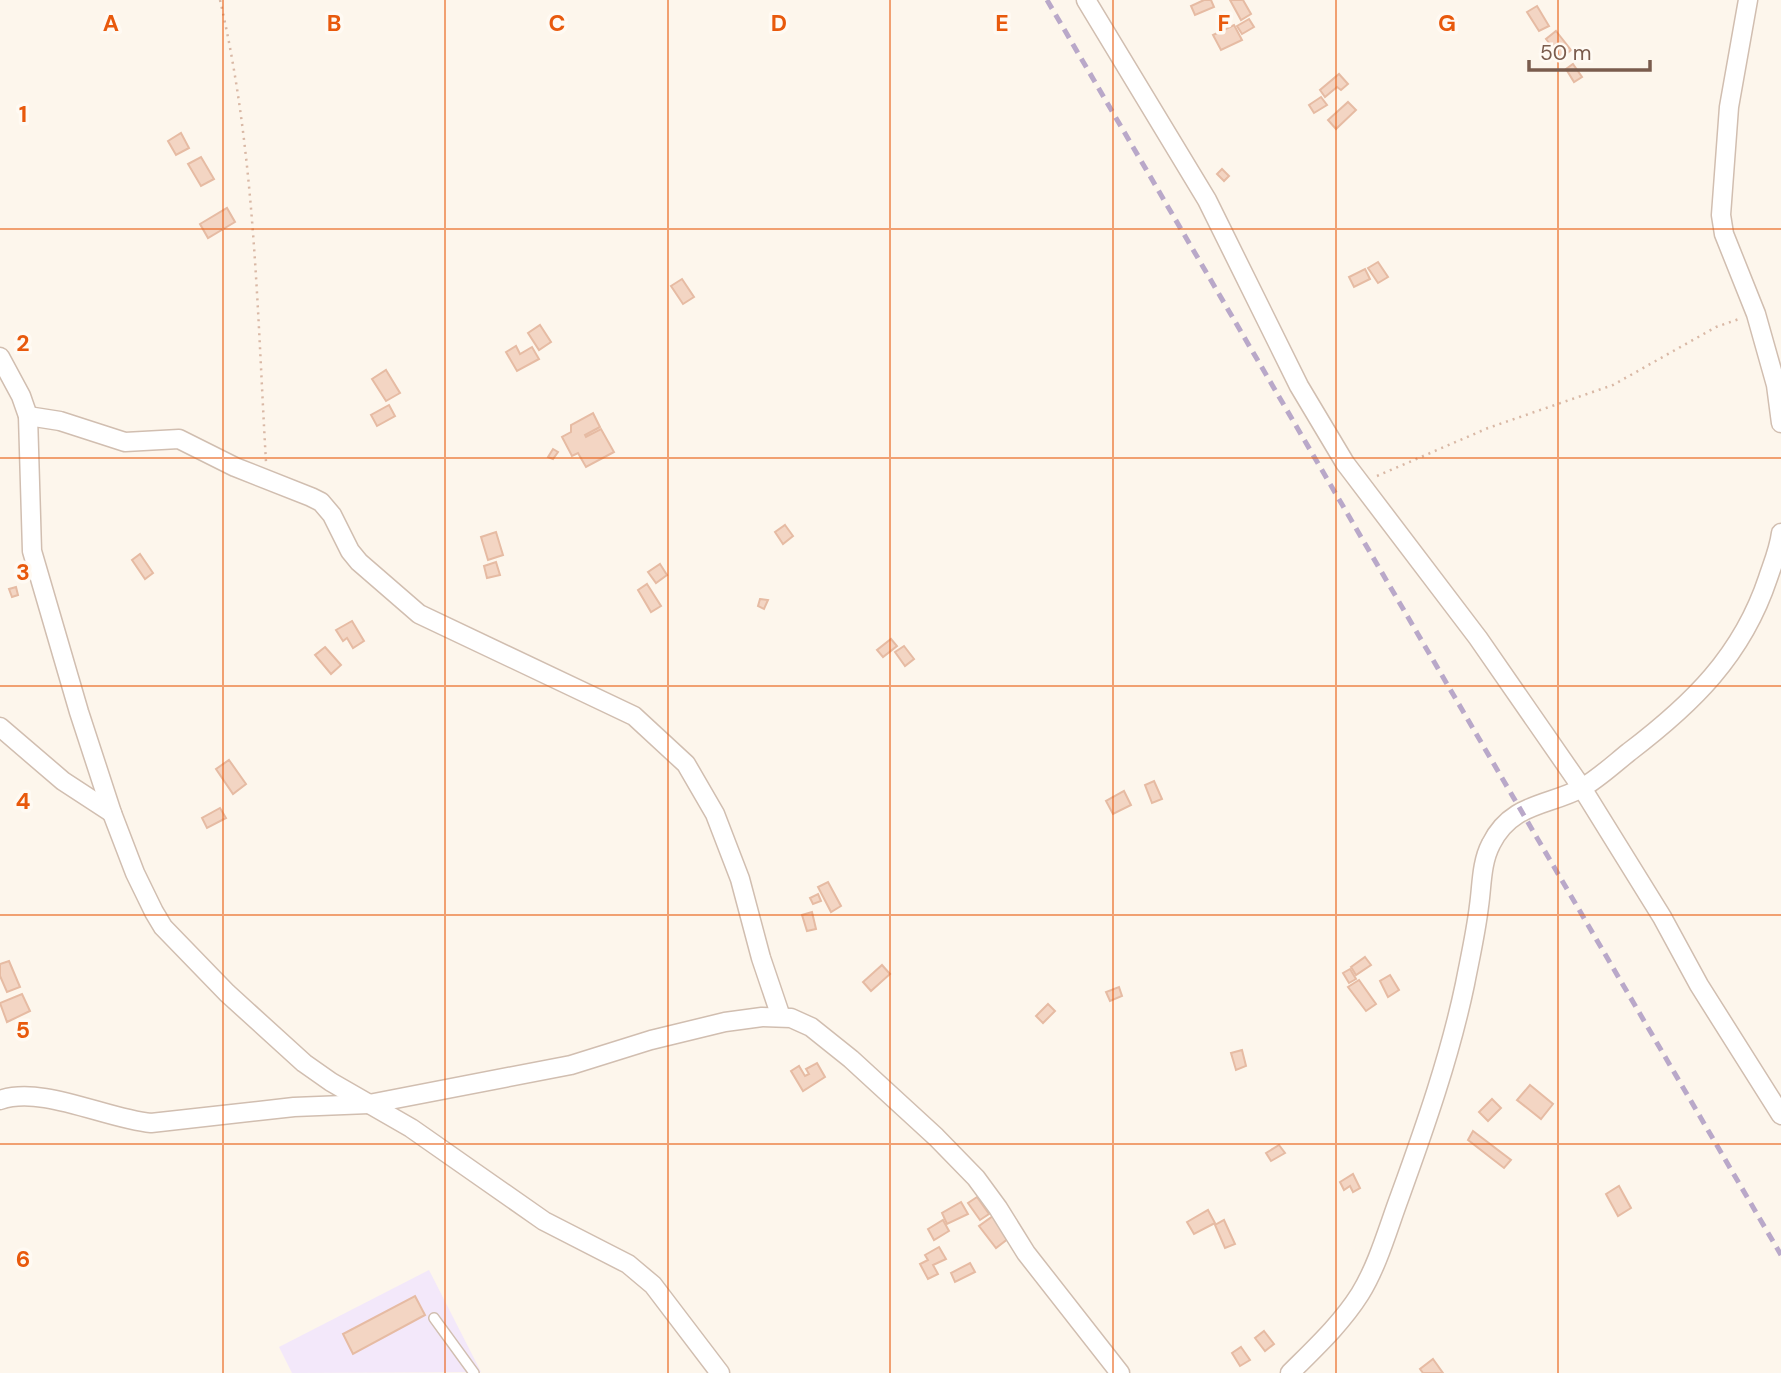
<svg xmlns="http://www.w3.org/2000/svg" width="1781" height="1373" viewBox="0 0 1781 1373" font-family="'DM Sans',sans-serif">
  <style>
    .education { fill: #f3e8fa }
    .building { fill: #f3d5c3; stroke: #e6bba3; stroke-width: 2 }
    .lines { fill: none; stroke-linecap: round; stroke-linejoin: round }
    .service-casing { stroke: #d1beb0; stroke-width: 12 }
    .minor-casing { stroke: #d1beb0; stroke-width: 21 }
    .path { stroke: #d9b8a5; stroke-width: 2.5; stroke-dasharray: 2 5; stroke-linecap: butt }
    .service { stroke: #fff; stroke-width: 9 }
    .minor { stroke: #fff; stroke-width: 18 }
    .rail { stroke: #b9a8c9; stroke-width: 5; stroke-dasharray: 10 7; stroke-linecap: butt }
    .grid { fill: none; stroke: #e8590c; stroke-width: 2; stroke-opacity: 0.55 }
    .grid-label { font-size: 23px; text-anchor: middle; font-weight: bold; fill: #e8590c; stroke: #fffaf3; stroke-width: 7; stroke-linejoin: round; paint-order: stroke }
  </style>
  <rect width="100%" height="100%" fill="#fdf6ec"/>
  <path class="education" d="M 429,1270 L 481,1372 L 292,1373 L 279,1347 Z"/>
  <g class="building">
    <path d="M 1204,0 L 1211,0 L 1214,7 L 1195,15 L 1191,6 Z"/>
    <path d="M 1230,0 L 1243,0 L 1251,14 L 1241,20 Z"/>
    <path d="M 1537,6 L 1549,26 L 1539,31 L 1527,12 Z"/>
    <path d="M 1249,19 L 1254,27 L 1242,34 L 1237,26 Z"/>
    <path d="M 1234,25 L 1242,40 L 1221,50 L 1213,35 Z"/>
    <path d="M 1556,31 L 1571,50 L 1561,58 L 1546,39 Z"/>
    <path d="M 1573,64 L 1582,77 L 1574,82 L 1566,69 Z"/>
    <path d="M 1339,74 L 1348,84 L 1341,90 L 1337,87 L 1325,97 L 1320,90 Z"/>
    <path d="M 1321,97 L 1327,105 L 1314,113 L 1309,105 Z"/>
    <path d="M 1348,102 L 1356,110 L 1336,129 L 1328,120 Z"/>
    <path d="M 181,133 L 189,148 L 176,155 L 168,141 Z"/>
    <path d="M 201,157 L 214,179 L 201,186 L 188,164 Z"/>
    <path d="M 1222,169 L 1229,176 L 1224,181 L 1217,174 Z"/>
    <path d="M 227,208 L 235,222 L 208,238 L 200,224 Z"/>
    <path d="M 1378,262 L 1388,277 L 1378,283 L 1368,268 Z"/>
    <path d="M 1365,269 L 1370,279 L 1354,287 L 1349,277 Z"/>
    <path d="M 682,279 L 694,297 L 683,304 L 671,286 Z"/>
    <path d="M 540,325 L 551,342 L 539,350 L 528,333 Z"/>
    <path d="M 516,346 L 520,354 L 532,347 L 539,359 L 517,371 L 506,352 Z"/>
    <path d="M 386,370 L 400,393 L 386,401 L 372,379 Z"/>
    <path d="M 389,405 L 395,416 L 377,426 L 371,415 Z"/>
    <path d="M 593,413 L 600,427 L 585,435 L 586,437 L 601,429 L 614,452 L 586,467 L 578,453 L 572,456 L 562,437 L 571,432 L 571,425 Z"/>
    <path d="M 553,449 L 558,452 L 553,459 L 548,457 Z"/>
    <path d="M 785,525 L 793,536 L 783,544 L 775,532 Z"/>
    <path d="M 496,532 L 503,555 L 488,560 L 481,537 Z"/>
    <path d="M 140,554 L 153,573 L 145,579 L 132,560 Z"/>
    <path d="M 496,562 L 500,575 L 487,578 L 484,566 Z"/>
    <path d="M 660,564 L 667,575 L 656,583 L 648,572 Z"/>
    <path d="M 647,584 L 661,606 L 651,612 L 638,590 Z"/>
    <path d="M 16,587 L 18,595 L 12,597 L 9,589 Z"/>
    <path d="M 760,599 L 768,600 L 764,609 L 758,606 Z"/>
    <path d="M 352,621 L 364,641 L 353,648 L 347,638 L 343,641 L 336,630 Z"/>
    <path d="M 891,639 L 897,646 L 883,657 L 877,650 Z"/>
    <path d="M 904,646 L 914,659 L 905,666 L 895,652 Z"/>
    <path d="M 325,647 L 341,665 L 331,674 L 315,655 Z"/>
    <path d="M 229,760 L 246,784 L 233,794 L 216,769 Z"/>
    <path d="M 1154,781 L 1162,799 L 1152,803 L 1145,785 Z"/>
    <path d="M 1124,791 L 1131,805 L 1113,814 L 1106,801 Z"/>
    <path d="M 220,808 L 226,818 L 207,828 L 202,818 Z"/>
    <path d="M 828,882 L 841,906 L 831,912 L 818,887 Z"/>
    <path d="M 818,894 L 821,901 L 813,904 L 810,898 Z"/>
    <path d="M 812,912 L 816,929 L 807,931 L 802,915 Z"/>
    <path d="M 1365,957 L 1371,965 L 1356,975 L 1351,967 Z"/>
    <path d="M 9,961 L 20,987 L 7,992 L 0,976 L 0,964 Z"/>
    <path d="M 882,965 L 890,974 L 871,991 L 863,982 Z"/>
    <path d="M 1350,969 L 1356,979 L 1349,983 L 1343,973 Z"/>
    <path d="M 1390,975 L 1399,990 L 1388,997 L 1380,981 Z"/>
    <path d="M 1359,980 L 1376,1004 L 1366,1011 L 1348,987 Z"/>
    <path d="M 1119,987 L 1122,996 L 1110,1001 L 1106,992 Z"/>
    <path d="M 22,994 L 30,1011 L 7,1022 L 0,1003 Z"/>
    <path d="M 1048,1004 L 1055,1011 L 1043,1023 L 1036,1016 Z"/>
    <path d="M 1242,1050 L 1246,1066 L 1236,1070 L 1231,1053 Z"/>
    <path d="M 817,1063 L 825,1077 L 803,1091 L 791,1071 L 799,1066 L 805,1076 L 809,1074 L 806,1069 Z"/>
    <path d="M 1530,1085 L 1553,1104 L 1541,1119 L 1517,1100 Z"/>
    <path d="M 1492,1099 L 1501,1108 L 1488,1121 L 1479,1112 Z"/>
    <path d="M 1473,1131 L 1511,1160 L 1504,1168 L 1468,1140 Z"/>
    <path d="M 1279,1145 L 1285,1153 L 1271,1161 L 1266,1153 Z"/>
    <path d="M 1353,1174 L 1360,1188 L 1353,1192 L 1350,1186 L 1344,1190 L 1340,1182 Z"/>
    <path d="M 1619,1186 L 1631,1208 L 1618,1216 L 1606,1194 Z"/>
    <path d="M 977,1197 L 989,1214 L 980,1220 L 968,1203 Z"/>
    <path d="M 961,1202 L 968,1214 L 947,1224 L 942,1213 Z"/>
    <path d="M 1208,1210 L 1215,1223 L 1194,1234 L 1187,1222 Z"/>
    <path d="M 993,1216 L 1009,1238 L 996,1248 L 979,1226 Z"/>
    <path d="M 943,1220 L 949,1231 L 934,1240 L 928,1229 Z"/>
    <path d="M 1224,1220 L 1235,1244 L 1225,1248 L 1215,1225 Z"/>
    <path d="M 939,1247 L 946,1259 L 933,1265 L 938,1274 L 928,1279 L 920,1264 L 928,1260 L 925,1255 Z"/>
    <path d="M 970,1263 L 975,1272 L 955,1282 L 951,1273 Z"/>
    <path d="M 415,1296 L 425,1315 L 353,1354 L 343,1334 Z"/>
    <path d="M 1264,1331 L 1274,1344 L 1265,1351 L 1255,1338 Z"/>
    <path d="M 1241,1347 L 1250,1360 L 1240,1366 L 1232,1353 Z"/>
    <path d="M 1433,1359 L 1443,1373 L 1423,1373 L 1420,1369 Z"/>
  </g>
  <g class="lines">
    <g class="service-casing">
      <path id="service" d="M 434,1318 L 474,1373"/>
    </g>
    <g class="minor-casing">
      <g id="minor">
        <path d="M 1086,0 L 1207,200 L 1299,386 L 1345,463 L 1478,638 L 1582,788 L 1662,917 L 1699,985 L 1781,1115"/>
        <path d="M 1748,0 L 1729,107 L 1721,215 L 1724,234 L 1756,314 L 1776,385 L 1781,423"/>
        <path d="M 0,357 L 21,396 L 28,416 L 32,551 L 79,712 L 112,813 L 135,873 L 154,912 L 163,927 L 227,993 L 304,1063 L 331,1082 L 411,1128 L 544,1221 L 628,1264 L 653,1285 L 720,1373"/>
        <path d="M 28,416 L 60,421 L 125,442 L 179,439 L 235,467 L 311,497 L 321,502 L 332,515 L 350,551 L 359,562 L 419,614 L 634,716 L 686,764 L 715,814 L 740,879 L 761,958 L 781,1017"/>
        <path d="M 0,727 L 63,781 L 112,813"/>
        <path d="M 0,1100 C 41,1085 107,1119 151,1123 L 294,1107 L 369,1104 L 571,1065 L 651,1040 L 725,1022 L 762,1017 L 791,1018 L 811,1027 L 851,1059 L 936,1137 L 976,1178 L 998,1208 L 1026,1253 L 1120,1373"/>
        <path d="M 1290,1373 C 1315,1348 1341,1324 1360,1294 C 1378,1265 1388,1228 1400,1196 C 1425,1127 1450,1056 1465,984 C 1470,958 1476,932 1479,906 C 1482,886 1481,863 1491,844 C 1511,803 1548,806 1582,788 C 1599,778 1614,764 1629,752 C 1692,704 1742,656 1768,578 C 1773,563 1779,549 1781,533"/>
      </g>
    </g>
    <g class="path">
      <path d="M 220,0 C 255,150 257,309 266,462"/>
      <path d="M 1377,476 L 1488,428 L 1613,385 L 1716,327 L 1739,319"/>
    </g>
    <use href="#service" class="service"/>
    <use href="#minor" class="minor"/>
    <path class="rail" d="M 1047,0 L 1781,1255"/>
  </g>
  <path class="grid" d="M 223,0 L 223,1373M 445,0 L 445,1373M 668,0 L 668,1373M 890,0 L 890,1373M 1113,0 L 1113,1373M 1336,0 L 1336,1373M 1558,0 L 1558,1373M 0,229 L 1781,229M 0,458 L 1781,458M 0,686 L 1781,686M 0,915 L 1781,915M 0,1144 L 1781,1144"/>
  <g class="grid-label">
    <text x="111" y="31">A</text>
    <text x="334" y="31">B</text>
    <text x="557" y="31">C</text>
    <text x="779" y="31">D</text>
    <text x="1002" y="31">E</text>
    <text x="1224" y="31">F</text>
    <text x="1447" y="31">G</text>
    <text x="23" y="122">1</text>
    <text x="23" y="351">2</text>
    <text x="23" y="580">3</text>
    <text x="23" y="809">4</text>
    <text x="23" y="1038">5</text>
    <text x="23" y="1267">6</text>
  </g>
  <path d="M1529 60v10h121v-10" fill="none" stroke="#7a5c4d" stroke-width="3.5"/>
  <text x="1540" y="60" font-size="21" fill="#7a5c4d" stroke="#fffaf3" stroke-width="5" paint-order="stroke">50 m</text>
</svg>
